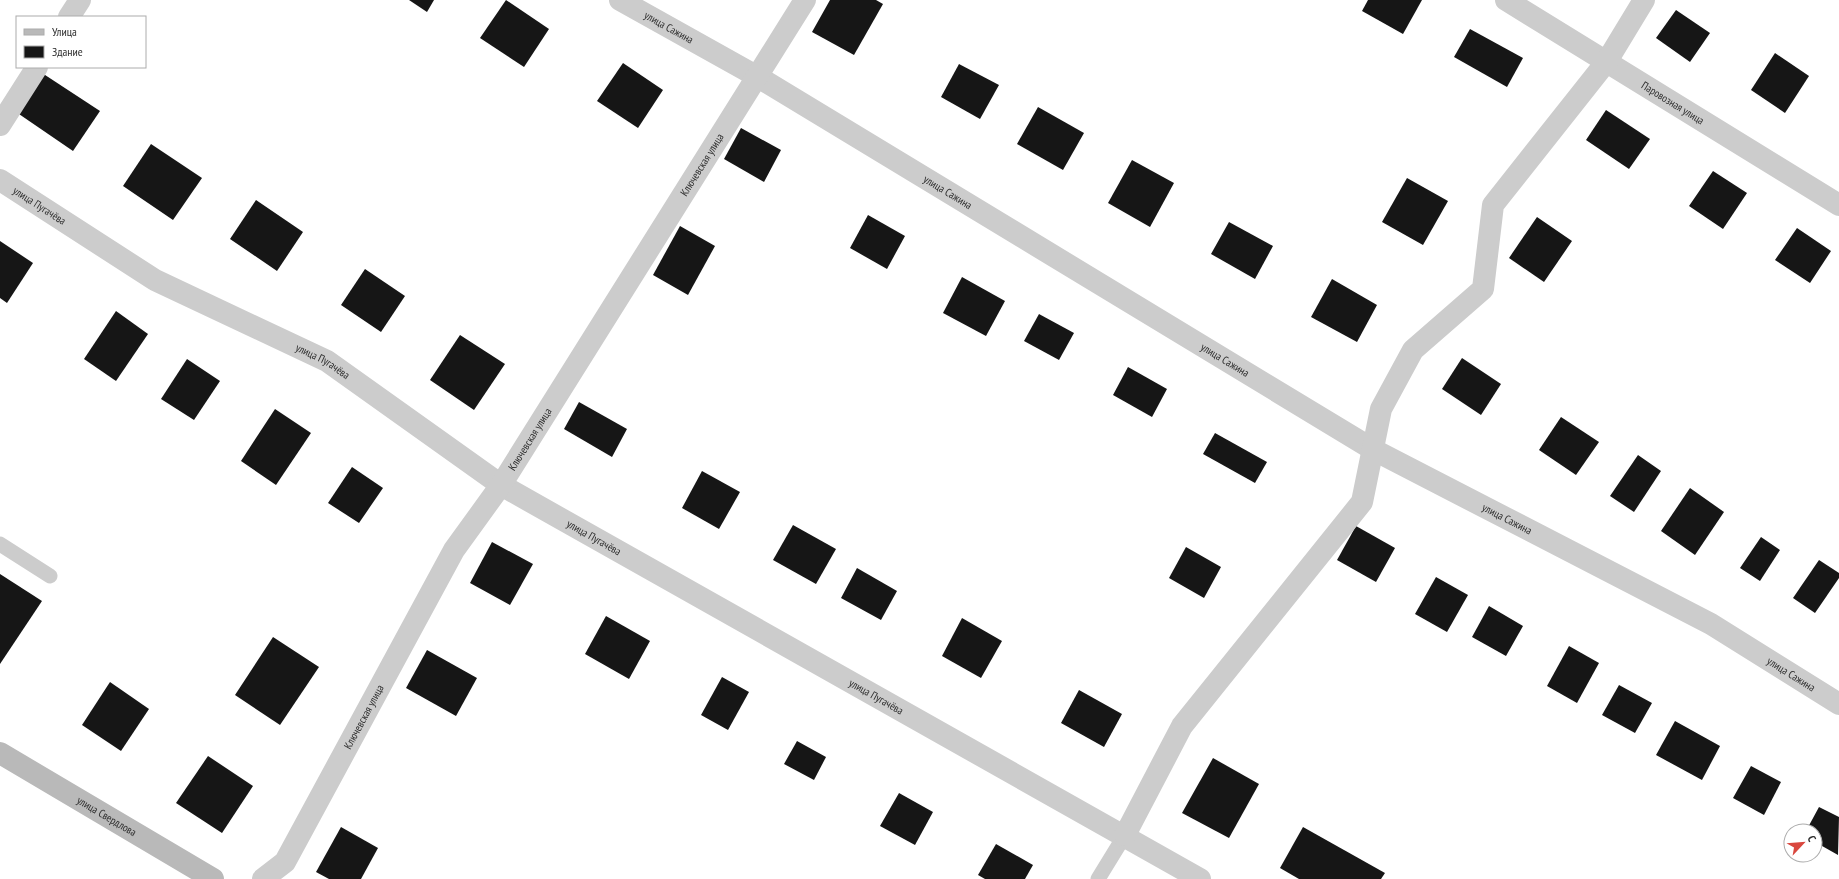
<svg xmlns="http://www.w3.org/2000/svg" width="1839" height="879" viewBox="0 0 1839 879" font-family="'PT Sans Narrow',sans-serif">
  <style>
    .building { fill: #161616 }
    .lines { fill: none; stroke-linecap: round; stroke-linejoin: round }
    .lane { stroke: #ccc; stroke-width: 15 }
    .street { stroke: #ccc; stroke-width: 22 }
    .secondary { stroke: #b9b9b9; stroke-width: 22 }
    .labels { text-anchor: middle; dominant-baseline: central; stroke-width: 4; stroke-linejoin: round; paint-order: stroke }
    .street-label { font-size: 11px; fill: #2f2f2f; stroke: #fff }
  </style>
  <rect width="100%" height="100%" fill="#fff"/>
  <g class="building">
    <path d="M 409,0 L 434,0 L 427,12 Z"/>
    <path d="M 506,0 L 549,29 L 524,67 L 480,38 Z"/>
    <path d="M 830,0 L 876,0 L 883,4 L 854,55 L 812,32 Z"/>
    <path d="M 1368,0 L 1422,0 L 1403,34 L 1362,11 Z"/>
    <path d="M 1676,10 L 1710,33 L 1690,62 L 1656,38 Z"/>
    <path d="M 1470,29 L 1523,58 L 1507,87 L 1454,57 Z"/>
    <path d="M 1775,53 L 1809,76 L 1785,113 L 1751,90 Z"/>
    <path d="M 623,63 L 663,90 L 638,128 L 597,101 Z"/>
    <path d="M 959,64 L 999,85 L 980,119 L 941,97 Z"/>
    <path d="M 42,73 L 100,111 L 73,151 L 16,112 Z"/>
    <path d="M 1038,107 L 1084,133 L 1063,170 L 1017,144 Z"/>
    <path d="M 1606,110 L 1650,139 L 1629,169 L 1586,140 Z"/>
    <path d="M 741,128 L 781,150 L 764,182 L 724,159 Z"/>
    <path d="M 151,144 L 202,178 L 173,220 L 123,186 Z"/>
    <path d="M 1132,160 L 1174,183 L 1150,227 L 1108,203 Z"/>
    <path d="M 1713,171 L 1747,193 L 1723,229 L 1689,206 Z"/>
    <path d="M 1407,178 L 1448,201 L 1423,245 L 1382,222 Z"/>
    <path d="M 256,200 L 303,232 L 277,271 L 230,239 Z"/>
    <path d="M 868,215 L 905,236 L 887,269 L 850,248 Z"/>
    <path d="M 1537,217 L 1572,241 L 1544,282 L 1509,258 Z"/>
    <path d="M 1229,222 L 1273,246 L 1255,279 L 1211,254 Z"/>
    <path d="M 680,226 L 715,246 L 688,295 L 653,275 Z"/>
    <path d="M 1797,228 L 1831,251 L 1810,283 L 1775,260 Z"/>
    <path d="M 0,241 L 33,263 L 7,303 L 0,298 Z"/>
    <path d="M 365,269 L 405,296 L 381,332 L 341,305 Z"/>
    <path d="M 962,277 L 1005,301 L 986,336 L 943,313 Z"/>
    <path d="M 1332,279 L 1377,305 L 1357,342 L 1311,317 Z"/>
    <path d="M 116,311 L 148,334 L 116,381 L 84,359 Z"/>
    <path d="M 1039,314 L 1074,333 L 1059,360 L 1024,341 Z"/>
    <path d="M 460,335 L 505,364 L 474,410 L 430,380 Z"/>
    <path d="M 1462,358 L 1501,384 L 1481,415 L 1442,389 Z"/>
    <path d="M 187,359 L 220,381 L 194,420 L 161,399 Z"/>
    <path d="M 1128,367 L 1167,389 L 1152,417 L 1113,395 Z"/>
    <path d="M 579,402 L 627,429 L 612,457 L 564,429 Z"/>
    <path d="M 275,409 L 311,433 L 276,485 L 241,461 Z"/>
    <path d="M 1561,417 L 1599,442 L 1576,475 L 1539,450 Z"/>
    <path d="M 1215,433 L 1267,462 L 1255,483 L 1203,454 Z"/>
    <path d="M 1638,455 L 1661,471 L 1634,512 L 1610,496 Z"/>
    <path d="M 352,467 L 383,488 L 359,523 L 328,503 Z"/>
    <path d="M 702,471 L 740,492 L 719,529 L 682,508 Z"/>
    <path d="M 1690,488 L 1724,512 L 1695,555 L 1661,531 Z"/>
    <path d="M 793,525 L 836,549 L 816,584 L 773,560 Z"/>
    <path d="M 1356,526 L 1395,548 L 1376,582 L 1337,560 Z"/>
    <path d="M 1761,537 L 1780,550 L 1760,581 L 1740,568 Z"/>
    <path d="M 492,542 L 533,564 L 510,605 L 470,583 Z"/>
    <path d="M 1186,547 L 1221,567 L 1204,598 L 1169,578 Z"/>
    <path d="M 1819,560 L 1839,573 L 1839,578 L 1815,613 L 1793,598 Z"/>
    <path d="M 857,568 L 897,591 L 881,620 L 841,598 Z"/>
    <path d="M 0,574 L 42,601 L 0,664 Z"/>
    <path d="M 1436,577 L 1468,595 L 1447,632 L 1415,614 Z"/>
    <path d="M 1489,606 L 1523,626 L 1506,656 L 1472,637 Z"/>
    <path d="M 606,616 L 650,641 L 629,679 L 585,654 Z"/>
    <path d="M 962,618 L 1002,641 L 981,678 L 942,656 Z"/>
    <path d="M 273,637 L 319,667 L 280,725 L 235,695 Z"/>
    <path d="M 1569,646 L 1599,663 L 1577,703 L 1547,686 Z"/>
    <path d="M 427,650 L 477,678 L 456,716 L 406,688 Z"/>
    <path d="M 722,677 L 749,692 L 728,730 L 701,715 Z"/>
    <path d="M 110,682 L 149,709 L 121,751 L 82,725 Z"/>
    <path d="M 1619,685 L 1652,703 L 1635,733 L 1602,715 Z"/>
    <path d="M 1079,690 L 1122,714 L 1104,747 L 1061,723 Z"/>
    <path d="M 1675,721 L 1720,746 L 1702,780 L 1656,755 Z"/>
    <path d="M 797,741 L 826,757 L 814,780 L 784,764 Z"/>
    <path d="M 208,756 L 253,786 L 222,833 L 176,803 Z"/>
    <path d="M 1213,758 L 1259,784 L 1229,838 L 1182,813 Z"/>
    <path d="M 1751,766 L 1781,782 L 1764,815 L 1733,798 Z"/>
    <path d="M 899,793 L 933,812 L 915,845 L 880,826 Z"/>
    <path d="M 1819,807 L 1839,817 L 1838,855 L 1815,842 L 1815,831 L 1806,831 Z"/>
    <path d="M 341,827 L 378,848 L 361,879 L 329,879 L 316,872 Z"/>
    <path d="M 1303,827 L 1385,873 L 1381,879 L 1299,879 L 1280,868 Z"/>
    <path d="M 996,844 L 1033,865 L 1025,879 L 985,879 L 978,875 Z"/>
  </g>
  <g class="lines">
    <g class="lane">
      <path d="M 0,544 L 50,576"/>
      <path d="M 1098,879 L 1125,835"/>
    </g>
    <g class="street">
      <path id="s1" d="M 620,0 L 758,77 L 1374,450 L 1711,624 L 1839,704"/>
      <path id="s2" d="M 1506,0 L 1839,205"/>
      <path d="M 69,17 L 80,0"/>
      <path d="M 0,125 L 37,67"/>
      <path id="s3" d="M 0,180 L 155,280 L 327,361 L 501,485 L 1200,879"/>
      <path d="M 1125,835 L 1182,726 L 1362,502 L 1381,409 L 1413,350 L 1483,289 L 1493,205 L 1607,61 L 1644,0"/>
      <path id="s4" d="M 263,879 L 285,862 L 454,550 L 501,485 L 805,0"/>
    </g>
    <path class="secondary" id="s5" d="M 0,753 L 213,879"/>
  </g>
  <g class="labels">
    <g class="street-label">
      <text stroke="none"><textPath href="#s1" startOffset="56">улица Сажина</textPath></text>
      <text stroke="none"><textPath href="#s2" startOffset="196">Паровозная улица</textPath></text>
      <text stroke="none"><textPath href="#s4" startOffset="841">Ключевская улица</textPath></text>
      <text stroke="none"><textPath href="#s1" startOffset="380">улица Сажина</textPath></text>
      <text stroke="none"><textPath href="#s3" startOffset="47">улица Пугачёва</textPath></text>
      <text stroke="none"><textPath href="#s1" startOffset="704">улица Сажина</textPath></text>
      <text stroke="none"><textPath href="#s3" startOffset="371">улица Пугачёва</textPath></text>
      <text stroke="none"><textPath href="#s4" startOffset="517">Ключевская улица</textPath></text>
      <text stroke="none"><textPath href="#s1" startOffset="1028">улица Сажина</textPath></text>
      <text stroke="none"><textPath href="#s3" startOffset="695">улица Пугачёва</textPath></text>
      <text stroke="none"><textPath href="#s1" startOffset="1352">улица Сажина</textPath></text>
      <text stroke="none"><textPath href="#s3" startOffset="1019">улица Пугачёва</textPath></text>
      <text stroke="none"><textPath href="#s4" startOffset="193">Ключевская улица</textPath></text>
      <text stroke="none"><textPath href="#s5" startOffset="124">улица Свердлова</textPath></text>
    </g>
  </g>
  <rect x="16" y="16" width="130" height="52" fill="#ffffff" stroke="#acacac"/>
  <rect x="24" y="29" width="20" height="6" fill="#b9b9b9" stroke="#acacac"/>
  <text x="52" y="36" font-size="12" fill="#2f2f2f">Улица</text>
  <rect x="24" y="46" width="20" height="12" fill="#161616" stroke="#acacac"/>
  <text x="52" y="56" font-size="12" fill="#2f2f2f">Здание</text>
  <g transform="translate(1803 843) rotate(64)"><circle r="19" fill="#ffffff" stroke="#acacac"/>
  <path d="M0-3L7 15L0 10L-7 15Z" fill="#d9473e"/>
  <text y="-6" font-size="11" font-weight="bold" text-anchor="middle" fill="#2f2f2f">С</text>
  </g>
</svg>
